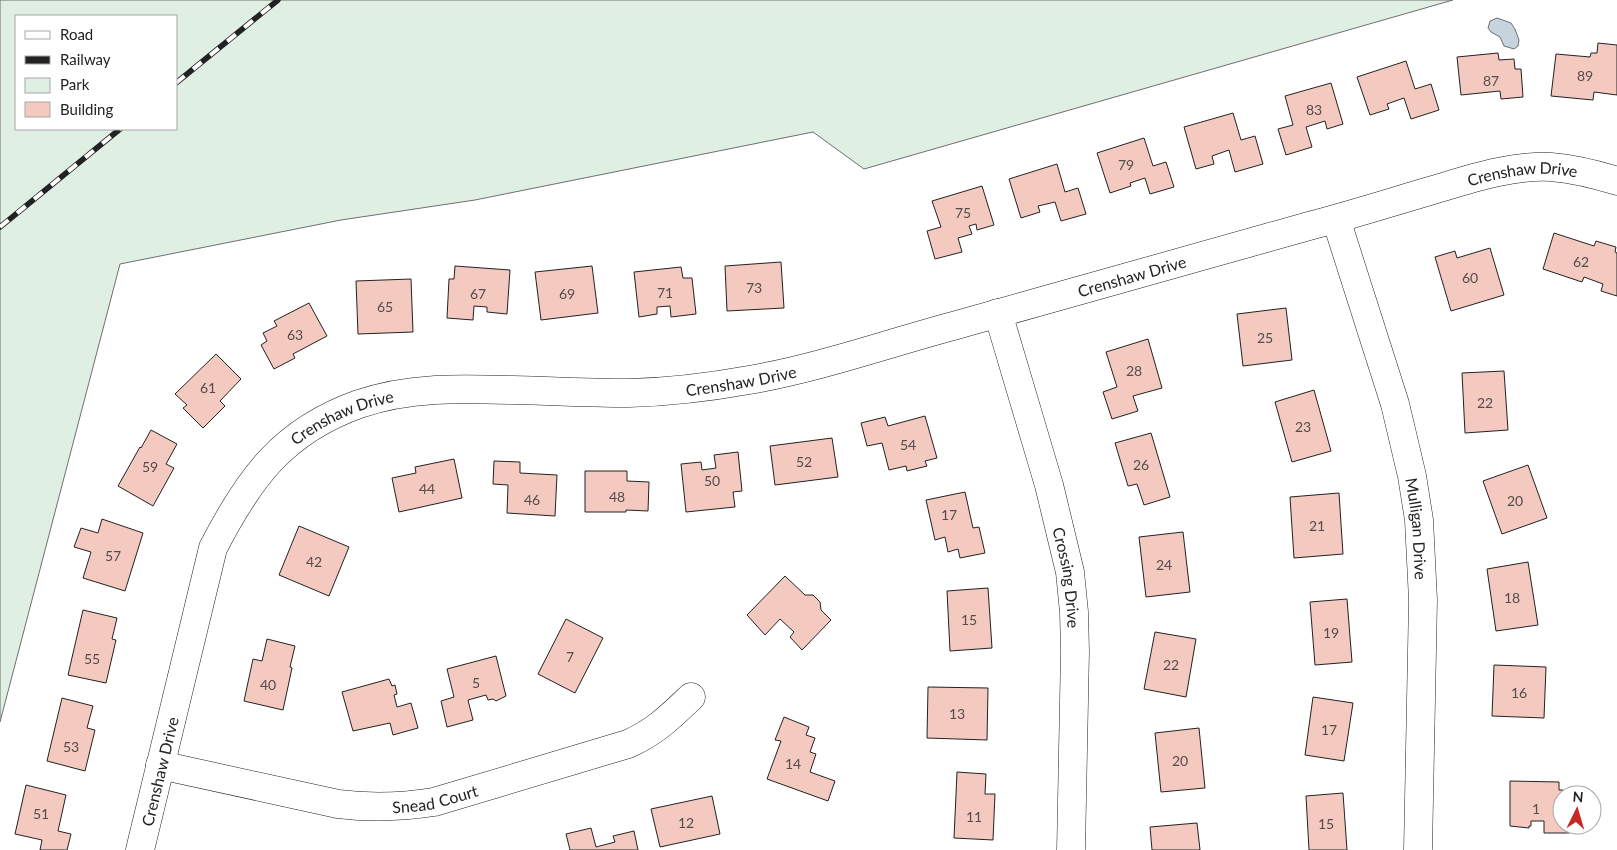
<svg xmlns="http://www.w3.org/2000/svg" width="1617" height="850" viewBox="0 0 1617 850" font-family="Lato,sans-serif">
  <style>
    .green { fill: #e0efe3; stroke: #6f6f6f; fill-rule: evenodd }
    .water { fill: #c7d3dd; stroke: #6f6f6f }
    .building { fill: #f3c9c0; stroke: #222 }
    .lines { fill: none; stroke-linecap: round; stroke-linejoin: round }
    .minor-casing { stroke: #222; stroke-width: 29 }
    .minor { stroke: #fff; stroke-width: 28 }
    .rail-casing { stroke: #222; stroke-width: 5.5 }
    .rail { stroke: #fff; stroke-width: 4; stroke-dasharray: 11; stroke-linecap: butt }
    .labels { text-anchor: middle; dominant-baseline: central; stroke-width: 4; stroke-linejoin: round; paint-order: stroke }
    .number-label { font-size: 14px; fill: #564c4a }
    .street-label { font-size: 16px; fill: #222; stroke: #fff }
  </style>
  <rect width="100%" height="100%" fill="#fff"/>
  <path class="green" d="M 0,0 L 1453,0 L 864,169 L 813,132 L 475,200 L 341,220 L 120,264 L 0,722 ZM 16,16 L 176,16 L 176,129 L 16,129 Z"/>
  <path class="water" d="M 1497,18 L 1511,23 L 1515,29 L 1519,40 L 1518,46 L 1514,49 L 1504,46 L 1500,37 L 1491,32 L 1488,28 L 1490,21 Z"/>
  <g class="building">
    <path d="M 1598,43 L 1617,45 L 1617,95 L 1594,92 L 1593,100 L 1551,96 L 1556,54 L 1590,57 L 1591,53 L 1597,53 Z"/>
    <path d="M 1498,53 L 1499,60 L 1514,59 L 1515,69 L 1521,69 L 1523,97 L 1501,99 L 1500,91 L 1461,95 L 1457,57 Z"/>
    <path d="M 1406,61 L 1415,89 L 1431,84 L 1439,110 L 1411,119 L 1404,98 L 1387,104 L 1389,109 L 1370,115 L 1357,77 Z"/>
    <path d="M 1331,83 L 1343,124 L 1327,129 L 1325,121 L 1306,127 L 1312,147 L 1286,155 L 1278,129 L 1293,125 L 1285,96 Z"/>
    <path d="M 1233,113 L 1241,140 L 1255,136 L 1263,164 L 1235,172 L 1229,150 L 1212,156 L 1214,164 L 1196,169 L 1184,127 Z"/>
    <path d="M 1144,138 L 1153,166 L 1166,162 L 1174,187 L 1150,194 L 1145,178 L 1130,183 L 1131,186 L 1110,193 L 1097,153 Z"/>
    <path d="M 1057,164 L 1065,192 L 1078,188 L 1086,214 L 1061,221 L 1055,202 L 1038,206 L 1040,212 L 1021,218 L 1009,179 Z"/>
    <path d="M 982,186 L 994,225 L 977,230 L 976,224 L 969,226 L 972,234 L 958,238 L 962,252 L 935,259 L 927,231 L 941,227 L 932,201 Z"/>
    <path d="M 1554,233 L 1594,246 L 1596,241 L 1616,247 L 1615,252 L 1617,253 L 1617,296 L 1601,291 L 1603,284 L 1584,277 L 1582,282 L 1543,269 Z"/>
    <path d="M 1490,248 L 1504,295 L 1451,311 L 1435,257 L 1455,251 L 1457,258 Z"/>
    <path d="M 781,262 L 784,308 L 727,311 L 725,266 Z"/>
    <path d="M 455,266 L 510,270 L 507,314 L 487,312 L 487,307 L 474,306 L 473,320 L 447,318 L 449,279 L 454,279 Z"/>
    <path d="M 592,266 L 598,313 L 541,320 L 535,272 Z"/>
    <path d="M 681,267 L 683,278 L 692,278 L 696,314 L 671,317 L 670,306 L 657,307 L 657,314 L 639,317 L 634,272 Z"/>
    <path d="M 411,279 L 413,332 L 358,334 L 356,281 Z"/>
    <path d="M 309,303 L 327,336 L 293,354 L 295,358 L 274,369 L 261,345 L 267,341 L 263,333 L 277,326 L 274,321 Z"/>
    <path d="M 1286,308 L 1292,360 L 1243,366 L 1237,314 Z"/>
    <path d="M 1148,339 L 1162,388 L 1133,396 L 1138,411 L 1112,419 L 1103,392 L 1117,387 L 1106,352 Z"/>
    <path d="M 216,354 L 241,379 L 220,401 L 225,406 L 203,428 L 183,408 L 187,405 L 175,394 Z"/>
    <path d="M 1504,371 L 1508,430 L 1465,433 L 1462,373 Z"/>
    <path d="M 1314,390 L 1331,451 L 1292,462 L 1275,402 Z"/>
    <path d="M 925,416 L 937,458 L 925,461 L 927,466 L 907,471 L 906,466 L 889,470 L 882,443 L 867,446 L 861,423 L 885,417 L 888,426 Z"/>
    <path d="M 151,430 L 177,444 L 166,464 L 174,468 L 153,506 L 118,486 L 140,447 L 141,448 Z"/>
    <path d="M 1151,433 L 1170,497 L 1144,505 L 1137,484 L 1128,486 L 1115,443 Z"/>
    <path d="M 832,438 L 838,477 L 775,485 L 770,446 Z"/>
    <path d="M 738,452 L 742,491 L 733,492 L 735,507 L 686,512 L 681,464 L 701,462 L 702,470 L 716,468 L 714,455 Z"/>
    <path d="M 454,459 L 462,498 L 399,512 L 392,478 L 416,473 L 415,467 Z"/>
    <path d="M 494,461 L 520,462 L 520,473 L 557,475 L 555,516 L 507,513 L 508,485 L 493,484 Z"/>
    <path d="M 1528,465 L 1547,518 L 1502,534 L 1483,481 Z"/>
    <path d="M 585,471 L 627,471 L 627,481 L 649,482 L 648,511 L 626,510 L 626,512 L 585,512 Z"/>
    <path d="M 965,492 L 973,528 L 979,527 L 985,553 L 960,558 L 958,549 L 948,552 L 945,537 L 935,540 L 926,500 Z"/>
    <path d="M 1339,493 L 1343,554 L 1294,558 L 1290,497 Z"/>
    <path d="M 102,519 L 143,533 L 125,591 L 83,578 L 91,552 L 74,547 L 81,528 L 98,533 Z"/>
    <path d="M 299,526 L 349,547 L 329,596 L 279,575 Z"/>
    <path d="M 1183,532 L 1190,592 L 1146,597 L 1139,537 Z"/>
    <path d="M 1528,562 L 1538,625 L 1496,631 L 1487,569 Z"/>
    <path d="M 785,576 L 805,595 L 813,595 L 820,602 L 821,610 L 831,620 L 802,650 L 790,637 L 794,632 L 780,619 L 765,635 L 747,615 Z"/>
    <path d="M 988,588 L 992,648 L 950,651 L 947,591 Z"/>
    <path d="M 1347,599 L 1352,662 L 1315,665 L 1310,602 Z"/>
    <path d="M 83,610 L 117,618 L 112,639 L 116,640 L 106,683 L 68,675 Z"/>
    <path d="M 566,619 L 603,638 L 575,693 L 538,674 Z"/>
    <path d="M 1155,632 L 1196,639 L 1186,697 L 1144,689 Z"/>
    <path d="M 267,639 L 295,646 L 290,667 L 292,668 L 283,710 L 244,701 L 253,659 L 262,661 Z"/>
    <path d="M 496,656 L 506,696 L 496,701 L 493,699 L 488,700 L 486,695 L 468,700 L 473,720 L 447,727 L 441,701 L 454,697 L 447,669 Z"/>
    <path d="M 1494,665 L 1546,667 L 1544,718 L 1492,716 Z"/>
    <path d="M 389,679 L 392,686 L 395,685 L 397,694 L 394,695 L 397,707 L 411,703 L 418,728 L 393,735 L 390,723 L 353,731 L 342,692 Z"/>
    <path d="M 928,687 L 988,688 L 987,740 L 927,738 Z"/>
    <path d="M 1313,697 L 1353,703 L 1344,761 L 1305,755 Z"/>
    <path d="M 62,698 L 93,706 L 87,728 L 95,730 L 85,771 L 47,761 Z"/>
    <path d="M 784,717 L 809,727 L 806,735 L 815,738 L 810,752 L 816,754 L 810,772 L 835,781 L 828,801 L 767,779 L 781,741 L 775,740 Z"/>
    <path d="M 1199,728 L 1205,788 L 1161,792 L 1155,733 Z"/>
    <path d="M 957,772 L 986,774 L 985,794 L 995,794 L 993,840 L 954,838 Z"/>
    <path d="M 1510,781 L 1559,782 L 1559,790 L 1563,790 L 1562,825 L 1569,825 L 1569,833 L 1544,833 L 1544,821 L 1531,821 L 1531,826 L 1529,826 L 1529,828 L 1510,826 Z"/>
    <path d="M 26,785 L 66,795 L 58,831 L 71,834 L 67,850 L 40,850 L 42,840 L 15,834 Z"/>
    <path d="M 1343,793 L 1347,850 L 1309,850 L 1306,796 Z"/>
    <path d="M 712,796 L 720,834 L 660,847 L 651,809 Z"/>
    <path d="M 1197,823 L 1200,850 L 1152,850 L 1150,827 Z"/>
    <path d="M 591,828 L 596,847 L 615,842 L 613,836 L 634,831 L 638,850 L 570,850 L 566,834 Z"/>
  </g>
  <g class="lines">
    <g class="minor-casing">
      <g id="minor">
        <path id="s1" d="M 1336,219 L 1395,404 L 1412,476 L 1419,520 L 1423,600 L 1418,850"/>
        <path id="s2" d="M 998,313 L 1049,485 L 1070,572 L 1074,612 L 1075,651 L 1071,850"/>
        <path id="s3" d="M 160,765 L 338,804 C 371,808 402,807 434,802 L 628,744 C 655,732 670,717 691,697"/>
        <path id="s4" d="M 140,850 L 213,548 C 249,478 283,431 359,404 C 420,383 483,390 546,391 C 574,392 602,393 629,393 C 669,392 710,387 749,380 C 819,368 886,344 953,326 C 1072,293 1191,258 1309,226 C 1351,215 1392,202 1433,190 C 1470,179 1511,165 1551,167 C 1574,169 1595,174 1617,181"/>
      </g>
    </g>
    <use href="#minor" class="minor"/>
    <g class="rail-casing">
      <g id="rail">
        <path d="M 176,83 L 278,0"/>
        <path d="M 0,227 L 120,129"/>
      </g>
    </g>
    <use href="#rail" class="rail"/>
  </g>
  <g class="labels">
    <g class="number-label">
      <text x="1585" y="75">89</text>
      <text x="1491" y="80">87</text>
      <text x="1314" y="109">83</text>
      <text x="1126" y="164">79</text>
      <text x="963" y="212">75</text>
      <text x="1581" y="261">62</text>
      <text x="1470" y="277">60</text>
      <text x="754" y="287">73</text>
      <text x="665" y="292">71</text>
      <text x="478" y="293">67</text>
      <text x="567" y="293">69</text>
      <text x="385" y="306">65</text>
      <text x="295" y="334">63</text>
      <text x="1265" y="337">25</text>
      <text x="1134" y="370">28</text>
      <text x="208" y="387">61</text>
      <text x="1485" y="402">22</text>
      <text x="1303" y="426">23</text>
      <text x="908" y="444">54</text>
      <text x="804" y="461">52</text>
      <text x="1141" y="464">26</text>
      <text x="150" y="466">59</text>
      <text x="712" y="480">50</text>
      <text x="427" y="488">44</text>
      <text x="617" y="496">48</text>
      <text x="532" y="499">46</text>
      <text x="1515" y="500">20</text>
      <text x="949" y="514">17</text>
      <text x="1317" y="525">21</text>
      <text x="113" y="555">57</text>
      <text x="314" y="561">42</text>
      <text x="1164" y="564">24</text>
      <text x="1512" y="597">18</text>
      <text x="969" y="619">15</text>
      <text x="1331" y="632">19</text>
      <text x="570" y="656">7</text>
      <text x="92" y="658">55</text>
      <text x="1171" y="664">22</text>
      <text x="476" y="682">5</text>
      <text x="268" y="684">40</text>
      <text x="1519" y="692">16</text>
      <text x="957" y="713">13</text>
      <text x="1329" y="729">17</text>
      <text x="71" y="746">53</text>
      <text x="1180" y="760">20</text>
      <text x="793" y="763">14</text>
      <text x="1536" y="808">1</text>
      <text x="41" y="813">51</text>
      <text x="974" y="816">11</text>
      <text x="686" y="822">12</text>
      <text x="1326" y="823">15</text>
    </g>
    <g class="street-label">
      <text stroke="none"><textPath href="#s4" startOffset="1716">Crenshaw Drive</textPath></text>
      <text stroke="none"><textPath href="#s4" startOffset="1311">Crenshaw Drive</textPath></text>
      <text stroke="none"><textPath href="#s4" startOffset="906">Crenshaw Drive</textPath></text>
      <text stroke="none"><textPath href="#s4" startOffset="501">Crenshaw Drive</textPath></text>
      <text stroke="none"><textPath href="#s1" startOffset="321">Mulligan Drive</textPath></text>
      <text stroke="none"><textPath href="#s2" startOffset="274">Crossing Drive</textPath></text>
      <text stroke="none"><textPath href="#s4" startOffset="81">Crenshaw Drive</textPath></text>
      <text stroke="none"><textPath href="#s3" startOffset="280">Snead Court</textPath></text>
    </g>
  </g>
  <rect x="15" y="15" width="162" height="115" fill="#ffffff" stroke="#a7a7a7"/>
  <rect x="25" y="31" width="25" height="8" fill="#ffffff" stroke="#a7a7a7"/>
  <text x="60" y="40" font-size="15" fill="#222222">Road</text>
  <rect x="25" y="56" width="25" height="8" fill="#222222" stroke="#a7a7a7"/>
  <text x="60" y="65" font-size="15" fill="#222222">Railway</text>
  <rect x="25" y="78" width="25" height="15" fill="#e0efe3" stroke="#a7a7a7"/>
  <text x="60" y="90" font-size="15" fill="#222222">Park</text>
  <rect x="25" y="102" width="25" height="15" fill="#f3c9c0" stroke="#a7a7a7"/>
  <text x="60" y="115" font-size="15" fill="#222222">Building</text>
  <g transform="translate(1577 810) rotate(5)"><circle r="24" fill="#ffffff" stroke="#a7a7a7"/>
  <path d="M0-4L9 19L0 12L-9 19Z" fill="#c62828"/>
  <text y="-8" font-size="14" font-weight="bold" text-anchor="middle" fill="#222222">N</text>
  </g>
</svg>
